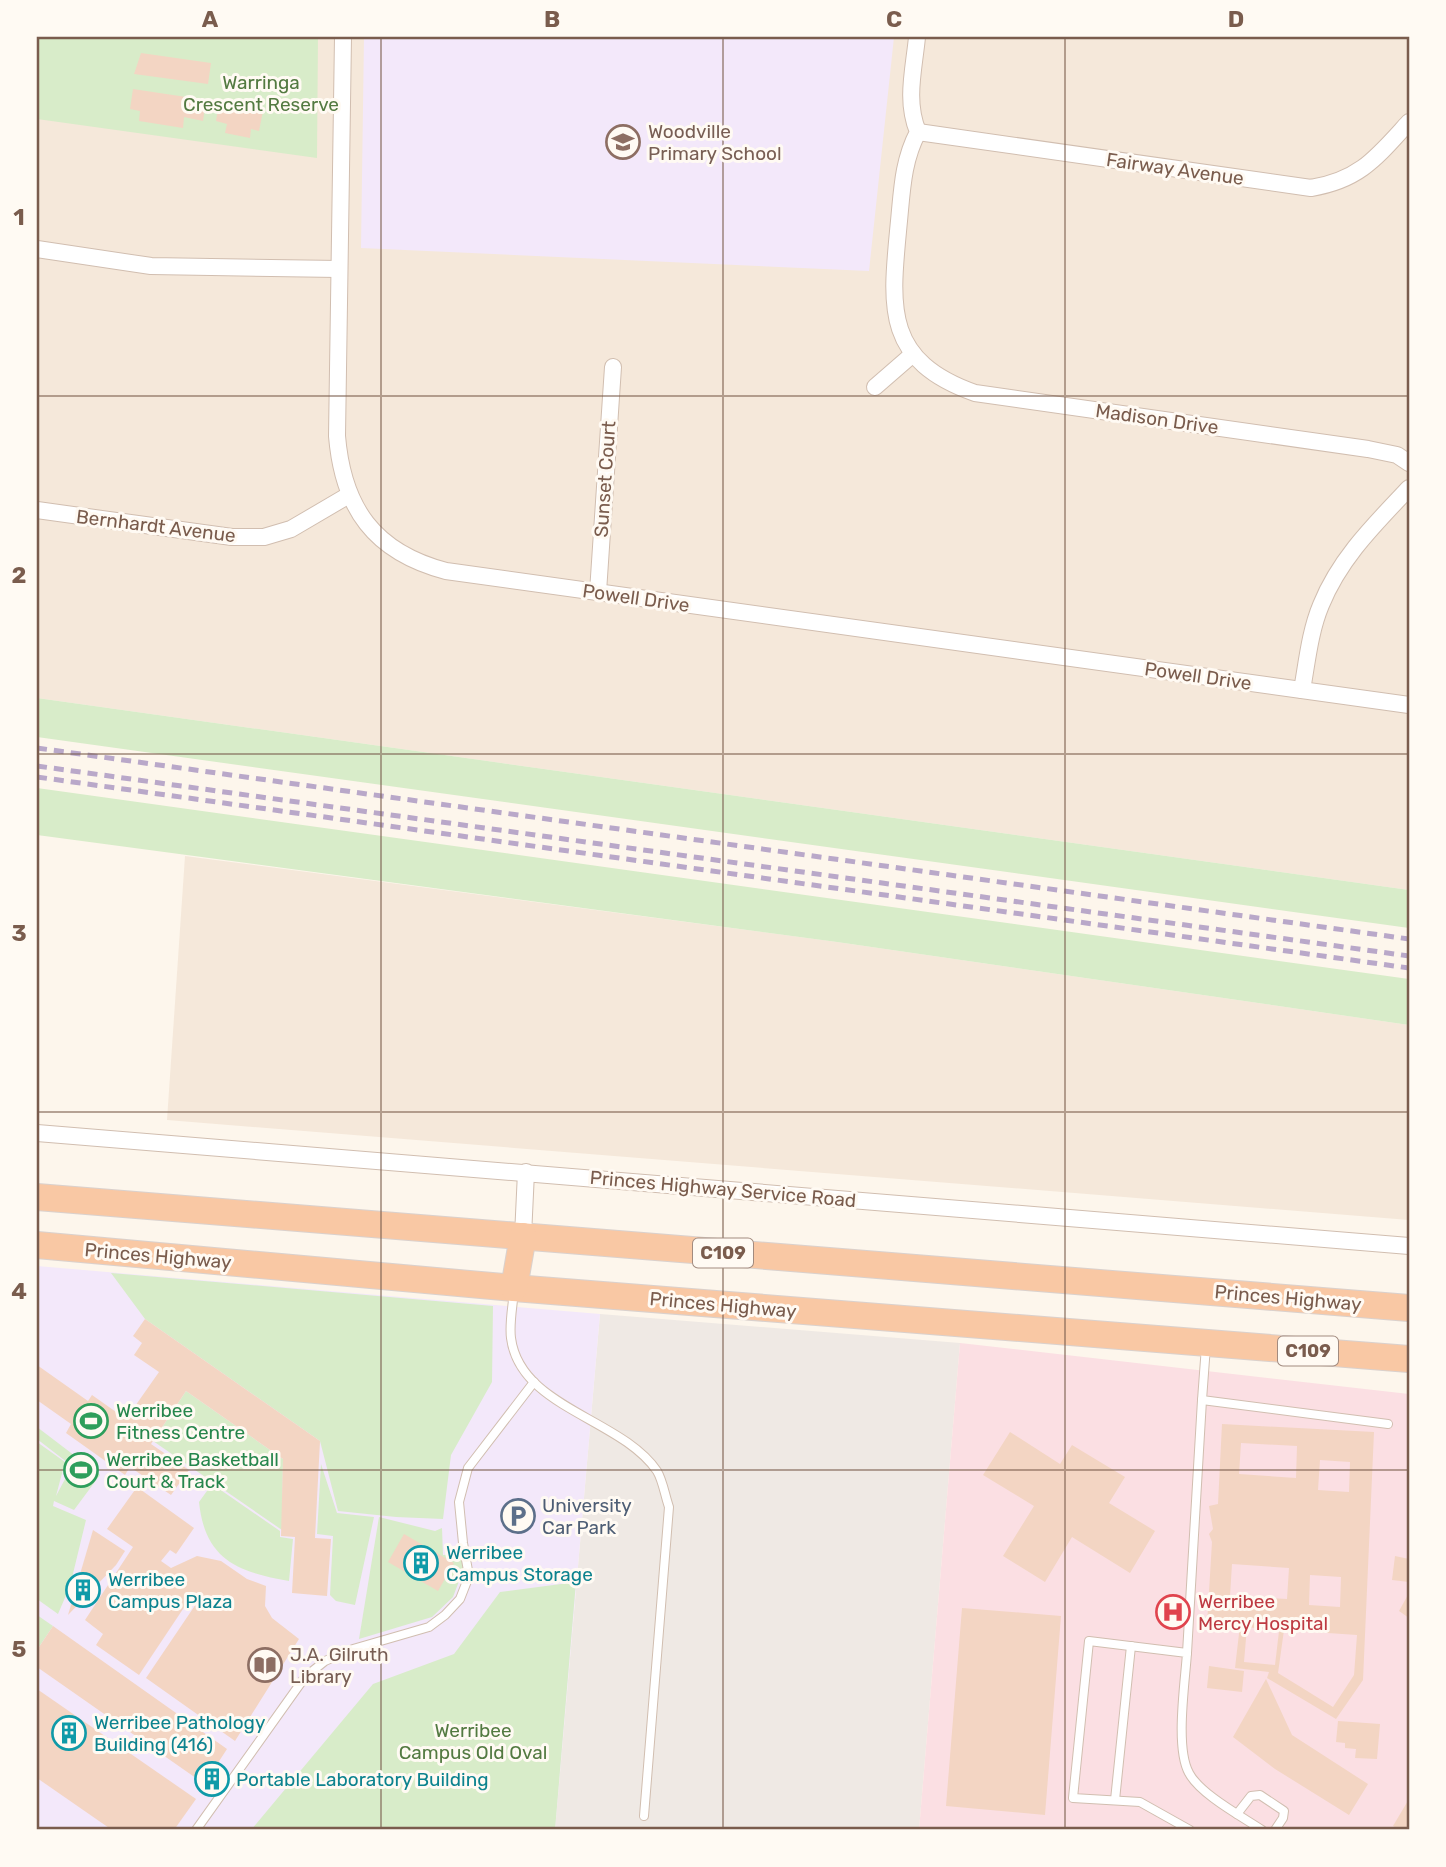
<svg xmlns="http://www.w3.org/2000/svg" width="1446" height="1867" viewBox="0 0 1446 1867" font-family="Rubik,sans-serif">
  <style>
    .residential { fill: #f5e8da }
    .industrial { fill: #efe9e4 }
    .education { fill: #f3e8fa }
    .medical { fill: #fbdfe3 }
    .green { fill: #d8ecc9 }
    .building { fill: #f3d5c3; fill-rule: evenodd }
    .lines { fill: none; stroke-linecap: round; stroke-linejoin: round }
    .service-casing { stroke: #d1beb0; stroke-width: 10 }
    .minor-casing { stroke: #d1beb0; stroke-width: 18 }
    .trunk-casing { stroke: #dad1cd; stroke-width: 28 }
    .service { stroke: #fff; stroke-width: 8 }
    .minor { stroke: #fff; stroke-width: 16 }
    .trunk { stroke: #f9c8a4; stroke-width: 26 }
    .rail { stroke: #b9a8c9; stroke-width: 5; stroke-dasharray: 10 7; stroke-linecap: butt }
    .grid { fill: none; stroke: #7a5c4d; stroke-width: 2; stroke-opacity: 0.55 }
    .labels { text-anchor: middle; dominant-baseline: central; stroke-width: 6; stroke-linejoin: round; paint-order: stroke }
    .shield { fill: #fffaf3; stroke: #a28b7f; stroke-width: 2 }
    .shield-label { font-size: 18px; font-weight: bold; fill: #7a5c4d }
    .park-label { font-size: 19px; fill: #537a41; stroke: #fffaf3 }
    .education-label { font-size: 19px; fill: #785e54; stroke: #fffaf3; text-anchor: start }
    .street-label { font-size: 19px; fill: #7a5c4d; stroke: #fffaf3 }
    .leisure-label { font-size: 19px; fill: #27864d; stroke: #fffaf3; text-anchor: start }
    .service-label { font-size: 19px; fill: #4e5e75; stroke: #fffaf3; text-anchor: start }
    .culture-label { font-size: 19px; fill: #0d838f; stroke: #fffaf3; text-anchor: start }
    .health-label { font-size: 19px; fill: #be3a42; stroke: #fffaf3; text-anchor: start }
    .neatline { fill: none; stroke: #7a5c4d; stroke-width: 2.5 }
    .grid-label { font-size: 23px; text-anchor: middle; font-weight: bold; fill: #7a5c4d }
  </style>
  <rect width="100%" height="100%" fill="#fdf6ec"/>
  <g class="residential">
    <path d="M 37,37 L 1409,37 L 1409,890 L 37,698 Z"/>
    <path d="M 185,856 L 837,942 L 1409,1025 L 1409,1220 L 167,1120 Z"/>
  </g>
  <path class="industrial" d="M 600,1314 L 960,1343 L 919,1830 L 555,1830 Z"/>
  <g class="education">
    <path d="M 364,37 L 894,37 L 869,271 L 361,248 Z"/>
    <path d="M 37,1266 L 600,1314 L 555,1830 L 37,1830 Z"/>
  </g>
  <path class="medical" d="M 960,1343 L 1409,1394 L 1409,1830 L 919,1830 Z"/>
  <g class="green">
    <path d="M 37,37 L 318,37 L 317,158 L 37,119 Z"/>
    <path d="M 37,698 L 1409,890 L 1409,928 L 37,737 Z"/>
    <path d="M 37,788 L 1409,979 L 1409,1025 L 837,942 L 37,835 Z"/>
    <path d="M 111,1273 L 493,1306 L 492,1382 L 451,1455 L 443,1519 L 396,1517 L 338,1511 L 320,1441 L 145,1319 Z"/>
    <path d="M 186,1391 L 283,1459 L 282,1530 L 153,1441 Z"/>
    <path d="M 37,1427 L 100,1475 L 74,1510 L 54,1501 L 53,1506 L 86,1520 L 70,1586 L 58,1614 L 37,1599 L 37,1442 L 65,1462 L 56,1496 L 72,1466 L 37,1439 Z"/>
    <path d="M 321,1464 L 337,1513 L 374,1517 L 355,1605 L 336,1601 L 330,1595 L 333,1536 L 317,1534 Z"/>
    <path d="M 212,1484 L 280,1531 L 280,1537 L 293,1539 L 289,1581 C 238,1572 205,1560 199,1502 Z"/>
    <path d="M 379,1517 L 435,1531 L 442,1528 L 443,1555 L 464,1554 L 464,1568 L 453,1597 L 432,1617 L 359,1639 Z"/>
    <path d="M 576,1582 L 555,1830 L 251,1830 L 373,1684 L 454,1654 L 500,1592 Z"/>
    <path d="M 37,1615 L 53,1626 L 37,1650 Z"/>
  </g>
  <g class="building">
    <path d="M 141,53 L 211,63 L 208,84 L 134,74 Z"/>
    <path d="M 133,89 L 206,100 L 203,121 L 184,117 L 183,128 L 139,121 L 140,111 L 130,109 Z"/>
    <path d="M 219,103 L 263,111 L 259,131 L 251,129 L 250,138 L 225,133 L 227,124 L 216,121 Z"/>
    <path d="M 145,1319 L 320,1441 L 315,1538 L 331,1539 L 327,1596 L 292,1593 L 295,1537 L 281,1536 L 283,1459 L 186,1391 L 151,1444 L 189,1470 L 171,1495 L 130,1467 L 125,1475 L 66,1433 L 71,1424 L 37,1400 L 37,1391 L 39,1387 L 37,1385 L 37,1365 L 88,1401 L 92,1395 L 126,1419 L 159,1372 L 134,1355 L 142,1343 L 133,1336 Z"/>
    <path d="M 1222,1424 L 1374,1432 L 1363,1680 L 1336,1719 L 1267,1678 L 1269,1672 L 1235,1668 L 1240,1625 L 1207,1625 L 1212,1542 L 1209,1534 L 1213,1529 L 1209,1506 L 1218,1504 ZM 1241,1443 L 1297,1446 L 1296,1478 L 1239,1474 ZM 1320,1460 L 1350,1462 L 1349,1492 L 1318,1490 ZM 1232,1564 L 1289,1568 L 1287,1599 L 1230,1596 ZM 1310,1575 L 1341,1577 L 1340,1607 L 1309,1605 ZM 1247,1627 L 1279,1631 L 1275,1665 L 1244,1662 ZM 1284,1630 L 1357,1635 L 1354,1675 L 1333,1707 L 1278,1673 Z"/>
    <path d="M 1010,1432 L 1060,1464 L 1072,1445 L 1125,1477 L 1109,1503 L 1155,1531 L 1130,1573 L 1072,1537 L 1045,1582 L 1003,1556 L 1034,1506 L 983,1475 Z"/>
    <path d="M 137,1487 L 194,1528 L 176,1554 L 170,1550 L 161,1561 L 171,1568 L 197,1556 L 221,1561 L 247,1579 L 266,1586 L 265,1606 L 272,1618 L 299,1639 L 235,1741 L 146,1678 L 198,1601 L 191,1597 L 139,1675 L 96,1645 L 103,1634 L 85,1620 L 133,1547 L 107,1529 Z"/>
    <path d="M 93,1530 L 125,1551 L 116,1565 L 68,1615 Z"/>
    <path d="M 404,1534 L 454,1563 L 438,1591 L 388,1562 Z"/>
    <path d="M 1395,1556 L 1409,1559 L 1409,1582 L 1392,1580 Z"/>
    <path d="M 1409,1593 L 1409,1618 L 1399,1611 Z"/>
    <path d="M 962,1608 L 1061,1616 L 1045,1815 L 946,1806 Z"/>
    <path d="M 53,1626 L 227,1749 L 214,1769 L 221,1774 L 208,1793 L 200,1788 L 203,1783 L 37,1667 L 37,1650 Z"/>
    <path d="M 1209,1666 L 1244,1671 L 1242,1692 L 1207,1688 Z"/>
    <path d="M 1266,1679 L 1292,1735 L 1368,1784 L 1349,1815 L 1275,1769 L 1233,1737 Z"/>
    <path d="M 37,1689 L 196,1799 L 174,1830 L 112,1830 L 37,1778 Z"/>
    <path d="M 1338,1721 L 1380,1724 L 1377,1759 L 1355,1758 L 1356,1749 L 1345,1748 L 1345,1743 L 1336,1742 Z"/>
    <path d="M 1409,1799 L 1409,1830 L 1400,1830 L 1393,1826 Z"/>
  </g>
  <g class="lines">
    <g class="service-casing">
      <g id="service">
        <path d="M 514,1290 C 513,1305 509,1323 511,1338 C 520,1408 621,1418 657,1471 C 663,1481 665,1496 669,1507 L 644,1816"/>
        <path d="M 1206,1346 L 1202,1400 L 1388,1424"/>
        <path d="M 1187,1653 L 1202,1400"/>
        <path d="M 1115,1800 L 1131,1646"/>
        <path d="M 1237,1814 L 1251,1796 L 1260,1795 L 1284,1811 L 1283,1818 L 1275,1830"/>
        <path d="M 196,1830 L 305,1677 L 325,1661 L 353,1649 L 429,1627 L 445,1615 L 460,1599 L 469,1576 L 463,1543 L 459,1502 L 468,1468 L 534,1382"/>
        <path d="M 1190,1830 L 1140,1802 L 1073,1798 L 1089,1641 L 1187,1653 C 1185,1683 1175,1748 1189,1773 C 1200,1794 1241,1816 1262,1830"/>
      </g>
    </g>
    <g class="minor-casing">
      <g id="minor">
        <path d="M 343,37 L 337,436 C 343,508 374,552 446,571 L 1409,705"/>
        <path d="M 917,37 C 914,69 905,101 918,132 C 903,160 902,190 899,221 C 891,305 882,360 975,393 L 1368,449 L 1397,455 L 1409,463"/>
        <path d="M 918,132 L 1311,188 C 1360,180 1377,157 1409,122"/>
        <path d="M 37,249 L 151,266 L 339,269"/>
        <path d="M 875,387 L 913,354"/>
        <path d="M 37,510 L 232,537 L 264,537 L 291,529 L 349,495"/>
        <path d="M 598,592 L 613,367"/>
        <path d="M 1302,690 C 1307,662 1310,631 1321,605 C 1340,558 1375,524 1409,488"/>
        <path d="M 37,1133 L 1409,1246"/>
        <path d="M 523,1236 L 526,1172"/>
      </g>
    </g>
    <g class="trunk-casing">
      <g id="trunk">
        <path d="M 37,1197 L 1409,1308"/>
        <path d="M 37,1245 L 514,1288 L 1409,1359"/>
        <path d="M 514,1288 L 523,1236"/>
      </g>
    </g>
    <use href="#service" class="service"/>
    <use href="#minor" class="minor"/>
    <use href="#trunk" class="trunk"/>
    <g class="rail">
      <path d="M 37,748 L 1409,939"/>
      <path d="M 37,766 L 1409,956"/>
      <path d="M 37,777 L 1409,968"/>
    </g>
  </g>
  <path class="grid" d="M 381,37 L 381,1830M 723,37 L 723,1830M 1065,37 L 1065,1830M 37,396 L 1409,396M 37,754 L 1409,754M 37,1112 L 1409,1112M 37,1470 L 1409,1470"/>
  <defs>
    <g id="school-ring" transform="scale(1.75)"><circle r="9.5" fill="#fffaf3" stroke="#8d6e63" stroke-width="1.5"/><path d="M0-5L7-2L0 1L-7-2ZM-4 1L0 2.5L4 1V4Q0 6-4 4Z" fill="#8d6e63"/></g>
    <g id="stadium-ring" transform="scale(1.75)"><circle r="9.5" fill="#fffaf3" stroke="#2e9e5b" stroke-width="1.5"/><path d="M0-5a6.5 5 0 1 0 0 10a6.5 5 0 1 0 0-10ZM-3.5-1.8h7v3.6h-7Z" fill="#2e9e5b"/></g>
    <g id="parking-ring" transform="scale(1.75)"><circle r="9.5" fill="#fffaf3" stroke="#5c6f8a" stroke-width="1.5"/><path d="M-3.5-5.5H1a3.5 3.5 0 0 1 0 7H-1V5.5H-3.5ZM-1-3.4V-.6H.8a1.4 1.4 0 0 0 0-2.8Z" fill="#5c6f8a"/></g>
    <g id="building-ring" transform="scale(1.75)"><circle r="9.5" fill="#fffaf3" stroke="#0f9aa8" stroke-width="1.5"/><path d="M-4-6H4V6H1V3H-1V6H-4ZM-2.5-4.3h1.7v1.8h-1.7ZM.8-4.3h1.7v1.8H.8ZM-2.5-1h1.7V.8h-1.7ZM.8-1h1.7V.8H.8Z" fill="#0f9aa8"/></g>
    <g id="hospital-ring" transform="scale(1.75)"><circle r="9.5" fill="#fffaf3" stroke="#e0444e" stroke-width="1.5"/><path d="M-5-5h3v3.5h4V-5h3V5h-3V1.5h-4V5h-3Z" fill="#e0444e"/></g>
    <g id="library-ring" transform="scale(1.75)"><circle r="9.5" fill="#fffaf3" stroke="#8d6e63" stroke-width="1.5"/><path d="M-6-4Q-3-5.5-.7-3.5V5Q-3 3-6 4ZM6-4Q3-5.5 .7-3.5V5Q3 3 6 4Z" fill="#8d6e63"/></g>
  </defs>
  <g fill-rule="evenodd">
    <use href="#school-ring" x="623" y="142"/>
    <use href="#stadium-ring" x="91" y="1421"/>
    <use href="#stadium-ring" x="81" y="1470"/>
    <use href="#parking-ring" x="518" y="1516"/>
    <use href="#building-ring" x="421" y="1563"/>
    <use href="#building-ring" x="83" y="1590"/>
    <use href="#hospital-ring" x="1173" y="1612"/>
    <use href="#library-ring" x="265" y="1665"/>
    <use href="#building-ring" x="69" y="1733"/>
    <use href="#building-ring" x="212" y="1779"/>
  </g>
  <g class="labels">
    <g class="shield">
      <rect x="693" y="1238.5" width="60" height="29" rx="5"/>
      <rect x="1278" y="1336.5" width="60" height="29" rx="5"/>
    </g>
    <g class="shield-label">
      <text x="723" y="1253">C109</text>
      <text x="1308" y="1351">C109</text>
    </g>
    <g class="park-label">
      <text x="261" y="82">Warringa<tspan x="261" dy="22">Crescent Reserve</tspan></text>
      <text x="473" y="1730">Werribee<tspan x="473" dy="22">Campus Old Oval</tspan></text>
    </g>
    <g class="education-label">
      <text x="648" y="131">Woodville<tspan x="648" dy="22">Primary School</tspan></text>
      <text x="290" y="1654">J.A. Gilruth<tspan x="290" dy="22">Library</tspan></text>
    </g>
    <g class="street-label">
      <text transform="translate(1175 169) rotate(8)">Fairway Avenue</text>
      <text transform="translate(1157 419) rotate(8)">Madison Drive</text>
      <text transform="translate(605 479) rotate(-86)">Sunset Court</text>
      <text transform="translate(156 526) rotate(7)">Bernhardt Avenue</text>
      <text transform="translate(636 598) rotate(8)">Powell Drive</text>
      <text transform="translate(1198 676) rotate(8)">Powell Drive</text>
      <text transform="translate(723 1189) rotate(5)">Princes Highway Service Road</text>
      <text transform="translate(158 1256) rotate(5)">Princes Highway</text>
      <text transform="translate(1288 1298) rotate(5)">Princes Highway</text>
      <text transform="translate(723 1305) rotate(5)">Princes Highway</text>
    </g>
    <g class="leisure-label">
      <text x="116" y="1410">Werribee<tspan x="116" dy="22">Fitness Centre</tspan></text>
      <text x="106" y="1459">Werribee Basketball<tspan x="106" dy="22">Court &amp; Track</tspan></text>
    </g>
    <g class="service-label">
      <text x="542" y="1505">University<tspan x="542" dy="22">Car Park</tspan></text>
    </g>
    <g class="culture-label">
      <text x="446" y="1552">Werribee<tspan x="446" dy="22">Campus Storage</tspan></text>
      <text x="108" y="1579">Werribee<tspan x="108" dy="22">Campus Plaza</tspan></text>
      <text x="94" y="1722">Werribee Pathology<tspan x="94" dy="22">Building (416)</tspan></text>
      <text x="236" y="1779">Portable Laboratory Building</text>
    </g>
    <g class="health-label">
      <text x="1198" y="1601">Werribee<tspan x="1198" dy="22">Mercy Hospital</tspan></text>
    </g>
  </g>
  <rect width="1446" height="1867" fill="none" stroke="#fffaf3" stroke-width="77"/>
  <rect x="38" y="38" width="1370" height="1790" class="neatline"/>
  <g class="grid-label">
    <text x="210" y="27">A</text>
    <text x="552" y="27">B</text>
    <text x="894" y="27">C</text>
    <text x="1236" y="27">D</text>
    <text x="19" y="225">1</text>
    <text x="19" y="583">2</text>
    <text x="19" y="941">3</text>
    <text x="19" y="1299">4</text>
    <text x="19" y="1657">5</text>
  </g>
</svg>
